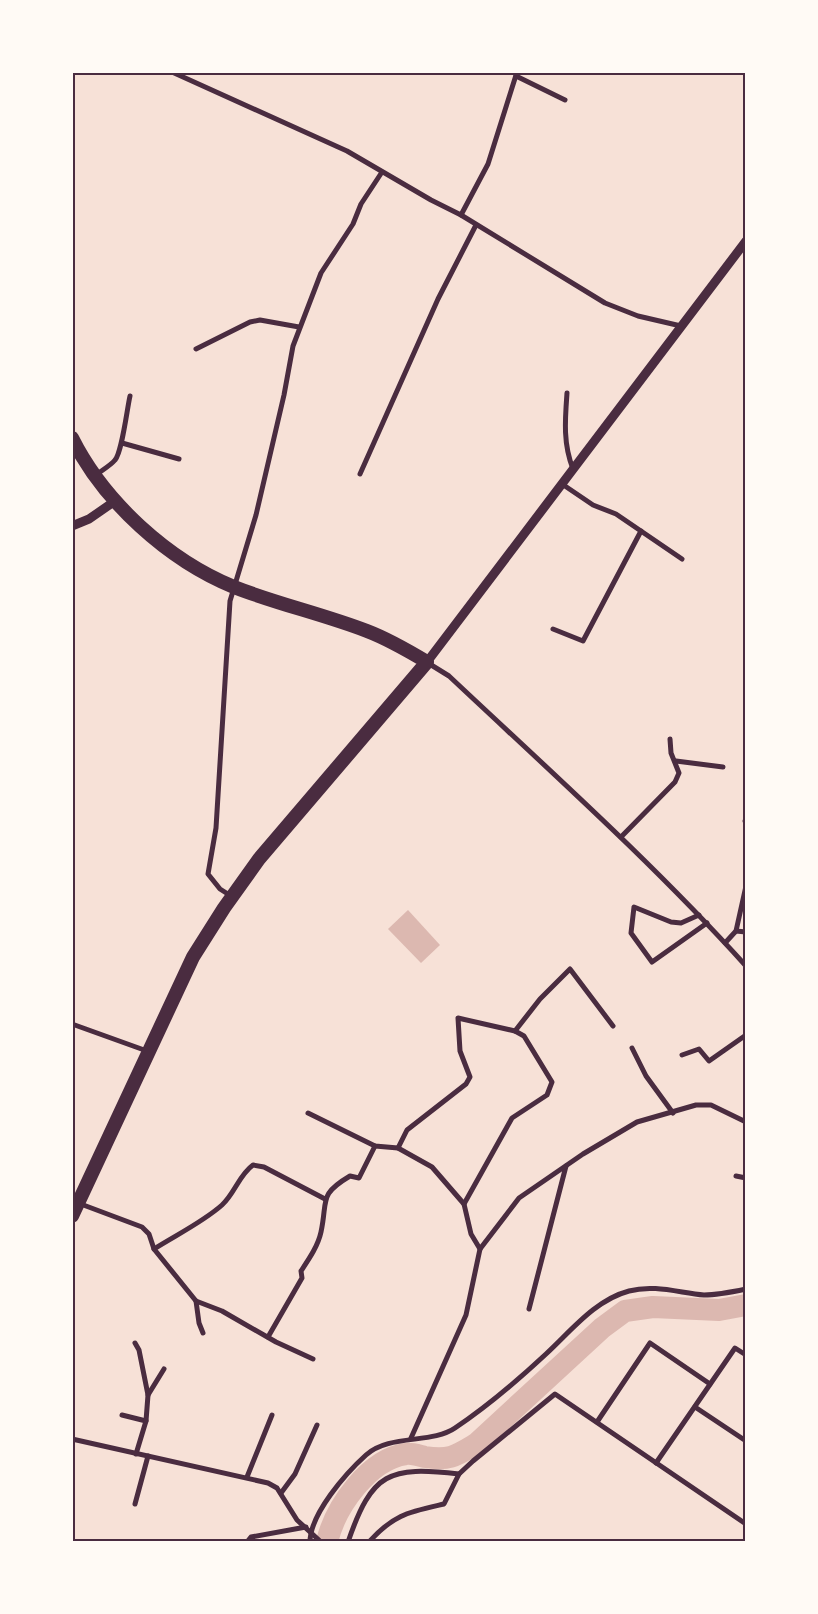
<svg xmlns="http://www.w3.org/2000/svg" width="818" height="1614" viewBox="0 0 818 1614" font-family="Commissioner,sans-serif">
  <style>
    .water { fill: #dcb8b0 }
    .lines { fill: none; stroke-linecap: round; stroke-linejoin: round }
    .river { stroke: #dcb8b0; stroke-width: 22 }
    .minor { stroke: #4a2c40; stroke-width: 5 }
    .tertiary { stroke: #4a2c40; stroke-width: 9 }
    .trunk { stroke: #4a2c40; stroke-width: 14 }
    .neatline { fill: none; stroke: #4a2c40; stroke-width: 2 }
  </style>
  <rect width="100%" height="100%" fill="#f7e1d7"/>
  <path class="water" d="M 408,910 L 440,945 L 421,963 L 388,929 Z"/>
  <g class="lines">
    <path class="river" d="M 327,1542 C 335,1507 369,1459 406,1454 C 412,1453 420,1456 425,1457 C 449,1461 456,1456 476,1444 L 602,1328 L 625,1311 L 653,1307 L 719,1310 L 746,1305"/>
    <g class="minor">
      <path d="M 172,72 L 347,151 L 431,200 L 461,215 L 605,303 L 638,316 L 681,326"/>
      <path d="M 516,76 L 565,100"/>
      <path d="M 461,215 L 488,164 L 517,72"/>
      <path d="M 196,349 L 250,322 L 260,320 L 299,327"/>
      <path d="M 567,393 C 565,420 563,444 573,469"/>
      <path d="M 122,443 L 179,459"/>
      <path d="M 360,474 L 438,299 L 476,225"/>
      <path d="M 96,475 C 102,470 110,466 115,460 C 122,452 127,409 130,396"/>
      <path d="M 562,484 L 593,505 L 616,514 L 682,559"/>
      <path d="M 553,629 L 583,641 L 641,531"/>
      <path d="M 428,663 L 449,676 C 550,771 653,863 746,966"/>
      <path d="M 676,761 L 723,767"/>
      <path d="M 745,821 L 746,821"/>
      <path d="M 621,837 L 675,782 L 679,773 L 671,753 L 670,739"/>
      <path d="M 231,896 L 220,889 L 208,874 L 216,828 L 230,601 L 256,515 L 284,395 L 293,346 L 321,273 L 353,224 L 361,204 L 382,172"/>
      <path d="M 699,915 L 681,923 L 671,922 L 634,907 L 631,933 L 652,962 L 707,923"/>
      <path d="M 736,931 L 746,932"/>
      <path d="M 725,943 L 736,931 L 746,886"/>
      <path d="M 72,1024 L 147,1051"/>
      <path d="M 515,1031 L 540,999 L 570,969 L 613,1026"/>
      <path d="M 632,1048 L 646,1076 L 673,1113"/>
      <path d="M 682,1055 L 699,1049 L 709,1061 L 746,1035"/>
      <path d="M 308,1113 L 375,1146 L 398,1148 L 432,1167 L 464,1204 L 471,1234 L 480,1249"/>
      <path d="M 398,1148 L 407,1130 L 466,1084 L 470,1077 L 460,1051 L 458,1018 L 515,1031 L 524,1036 L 552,1082 L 547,1095 L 512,1118 L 464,1204"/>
      <path d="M 736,1176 L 746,1178"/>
      <path d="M 78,1203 L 142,1227 L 149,1234 L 154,1249 L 196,1301 L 222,1311 L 276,1342 L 313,1359"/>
      <path d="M 154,1249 C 176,1235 203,1222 222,1205 C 235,1193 239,1175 253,1165 L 264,1167 L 325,1199"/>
      <path d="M 196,1301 L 199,1323 L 203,1333"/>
      <path d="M 529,1309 L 566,1166"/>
      <path d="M 268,1337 L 302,1278 L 301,1271 C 309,1259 318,1246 321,1232 C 328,1200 318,1195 350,1176 L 359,1178 L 375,1146"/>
      <path d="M 135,1343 L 139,1350 L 148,1395"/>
      <path d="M 695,1407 L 746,1441"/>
      <path d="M 122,1415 L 146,1421 L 136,1454"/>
      <path d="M 146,1421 L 148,1395 L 164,1369"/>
      <path d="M 597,1422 L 650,1343 L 710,1384"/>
      <path d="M 411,1438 L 466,1315 L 480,1249 L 519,1198 L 583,1154 L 637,1122 L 696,1105 L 711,1105 L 746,1122"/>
      <path d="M 72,1439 L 268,1483 L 277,1488 L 297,1520 L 321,1542"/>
      <path d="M 656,1463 L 735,1348 L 746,1355"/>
      <path d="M 247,1477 L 272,1415"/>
      <path d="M 281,1493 L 295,1474 L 317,1425"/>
      <path d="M 135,1504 L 148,1456"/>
      <path d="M 247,1542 L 251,1537 L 306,1527"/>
      <path d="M 310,1542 C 310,1514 346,1473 366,1455 C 389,1434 432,1444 455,1428 C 488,1406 517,1381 546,1354 C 571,1331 595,1300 629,1291 C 654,1284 680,1293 704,1295 C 718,1295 732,1292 746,1289"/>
      <path d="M 348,1542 C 372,1472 389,1466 459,1474"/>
      <path d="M 369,1542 C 394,1514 409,1512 444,1504 L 459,1474 L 473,1461 L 555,1394 L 746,1524"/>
    </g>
    <g class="tertiary">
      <path d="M 72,526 L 89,519 L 115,501"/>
      <path d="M 427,662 L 746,241"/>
    </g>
    <path class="trunk" d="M 72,438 C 104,502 168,560 234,587 C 277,604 323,614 367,631 C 388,639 407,650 427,662 L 259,859 L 224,908 L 193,957 L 72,1216"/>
  </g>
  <rect width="818" height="1614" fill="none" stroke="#fffaf5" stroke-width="148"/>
  <rect x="74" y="74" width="670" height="1466" class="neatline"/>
</svg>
